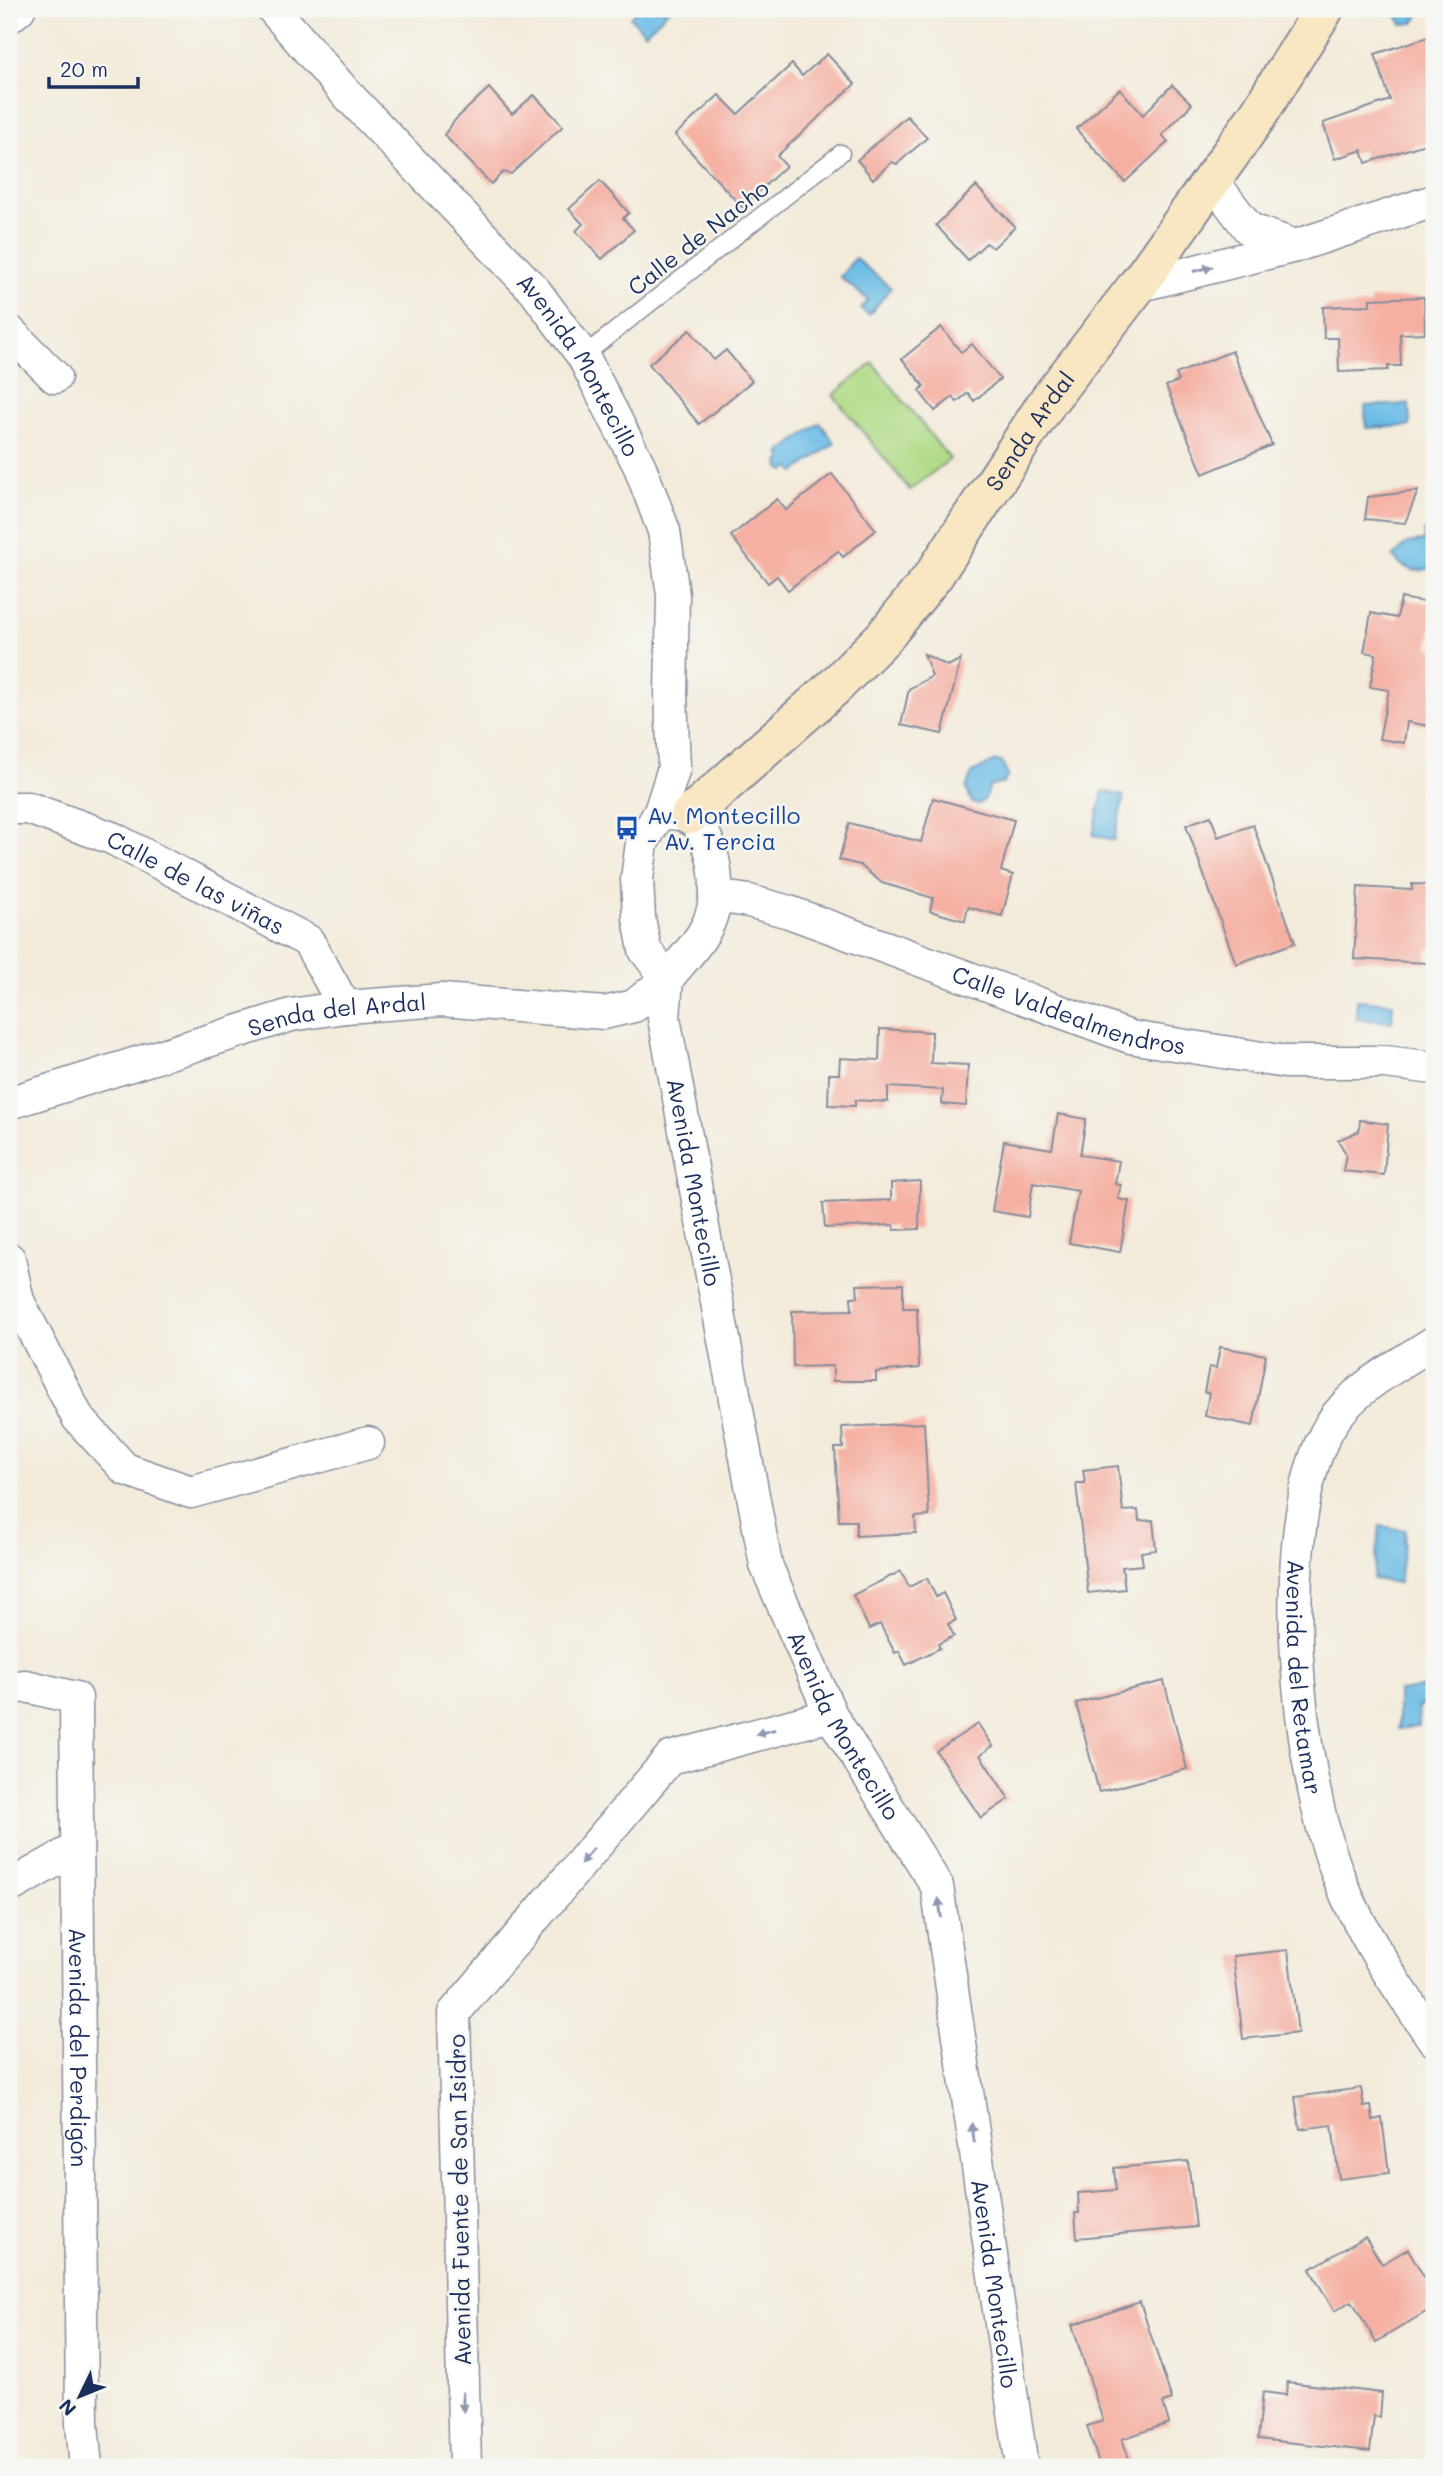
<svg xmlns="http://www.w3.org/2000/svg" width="1443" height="2476" viewBox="0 0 1443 2476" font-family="Mali,sans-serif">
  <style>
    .green { fill: #b0da86; stroke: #668472; stroke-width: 2 }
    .water { fill: #69bbe5; stroke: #4275a2; stroke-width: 2 }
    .building { fill: #f5b0a3 }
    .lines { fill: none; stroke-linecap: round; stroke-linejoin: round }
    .service-casing { stroke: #878d9c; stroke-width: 19 }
    .minor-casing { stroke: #878d9c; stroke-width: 35 }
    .secondary-casing { stroke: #878d9c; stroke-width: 42 }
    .service { stroke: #fff; stroke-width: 16 }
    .minor { stroke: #fff; stroke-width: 32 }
    .secondary { stroke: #f9e7c3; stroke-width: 38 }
    .oneway { fill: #8d97ae }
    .labels { text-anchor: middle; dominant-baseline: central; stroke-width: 5; stroke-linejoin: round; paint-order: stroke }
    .street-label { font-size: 23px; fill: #1b2f5e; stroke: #f6f6f2 }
    .transit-label { font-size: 23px; fill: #164399; stroke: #f6f6f2; text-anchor: start }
  </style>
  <rect width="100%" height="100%" fill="#f6f6f2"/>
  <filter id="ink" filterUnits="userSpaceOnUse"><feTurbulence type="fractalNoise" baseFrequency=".0143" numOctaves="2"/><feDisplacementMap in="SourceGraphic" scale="14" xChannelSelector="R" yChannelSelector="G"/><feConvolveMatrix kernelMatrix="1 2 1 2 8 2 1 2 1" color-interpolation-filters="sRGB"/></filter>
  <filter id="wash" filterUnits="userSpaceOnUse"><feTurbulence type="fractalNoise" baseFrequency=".00686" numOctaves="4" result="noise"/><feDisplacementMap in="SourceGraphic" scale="28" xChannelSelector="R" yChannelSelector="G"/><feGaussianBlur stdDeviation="1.57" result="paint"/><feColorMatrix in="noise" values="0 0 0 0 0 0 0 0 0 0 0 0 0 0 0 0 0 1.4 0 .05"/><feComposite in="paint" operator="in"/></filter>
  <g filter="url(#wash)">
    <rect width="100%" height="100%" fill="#f3ebda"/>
    <path class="green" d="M 873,363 L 950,459 L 910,490 L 833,395 Z"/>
    <g class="water">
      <path d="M 638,9 L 670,9 L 645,33 L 630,17 Z"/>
      <path d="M 1388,9 L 1423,9 L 1414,23 L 1402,24 L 1394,11 L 1388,12 Z"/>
      <path d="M 855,258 L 891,288 L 869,315 L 861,309 L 868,300 L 840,277 Z"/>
      <path d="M 1409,404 L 1410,426 L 1366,428 L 1365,406 Z"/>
      <path d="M 820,423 L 835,443 L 795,472 L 791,467 L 785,471 L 780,468 L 779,463 L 783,457 L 779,453 Z"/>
      <path d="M 1434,520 L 1434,565 C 1420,576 1405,570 1393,557 L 1407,543 L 1424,541 L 1424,532 Z"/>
      <path d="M 995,761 L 1002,762 L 1008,776 L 1003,783 L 990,786 L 985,799 L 979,804 L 972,803 L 966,788 L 972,773 Z"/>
      <path d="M 1103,791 L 1124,796 L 1114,840 L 1093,835 Z"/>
      <path d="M 1357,1000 L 1393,1003 L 1392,1022 L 1356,1019 Z"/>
      <path d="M 1380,1526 L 1406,1530 L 1399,1583 L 1373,1579 Z"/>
      <path d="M 1434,1686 L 1434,1703 L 1418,1706 L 1419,1726 L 1398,1729 L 1398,1691 Z"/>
    </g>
    <g id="blocks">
      <g class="building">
        <path d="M 1434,35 L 1434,141 L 1366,163 L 1362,150 L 1335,159 L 1323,123 L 1390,100 L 1375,54 Z"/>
        <path d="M 827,54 L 855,84 L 777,156 L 786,166 L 742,207 L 675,135 L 719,95 L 738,114 L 792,64 L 802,76 Z"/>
        <path d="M 1172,85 L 1192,104 L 1162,135 L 1168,142 L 1125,182 L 1076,129 L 1120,89 L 1143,115 Z"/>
        <path d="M 489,88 L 512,114 L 534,95 L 563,126 L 511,174 L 503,172 L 491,184 L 444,135 L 456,119 Z"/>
        <path d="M 907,116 L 927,138 L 897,164 L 892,162 L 873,179 L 857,160 Z"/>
        <path d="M 600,181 L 629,213 L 623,218 L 634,230 L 602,259 L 576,231 L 583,224 L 569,209 Z"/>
        <path d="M 976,186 L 1015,227 L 993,248 L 986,243 L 968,260 L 936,225 Z"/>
        <path d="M 1424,297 L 1425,333 L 1400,334 L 1401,366 L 1388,366 L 1388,370 L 1339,372 L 1338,338 L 1324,338 L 1323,307 L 1370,305 L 1370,299 Z"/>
        <path d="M 941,327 L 961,352 L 972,344 L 1000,379 L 974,401 L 968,393 L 957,402 L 953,397 L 935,411 L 919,391 L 924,386 L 902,359 Z"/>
        <path d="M 690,330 L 714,360 L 726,350 L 752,381 L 699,424 L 649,364 Z"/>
        <path d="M 1232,351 L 1272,445 L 1203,474 L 1166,386 L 1179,381 L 1176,374 Z"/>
        <path d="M 832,474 L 876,530 L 843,557 L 838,551 L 788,590 L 777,576 L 768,583 L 731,536 L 777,499 L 786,510 Z"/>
        <path d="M 1418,491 L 1405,523 L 1365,519 L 1368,497 Z"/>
        <path d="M 1401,598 L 1434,604 L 1429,648 L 1434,649 L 1434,727 L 1407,722 L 1404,743 L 1379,739 L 1389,690 L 1370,687 L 1376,654 L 1364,652 L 1371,613 L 1397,618 Z"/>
        <path d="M 924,654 L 948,666 L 961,659 L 942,734 L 901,725 L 909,689 L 932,676 Z"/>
        <path d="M 933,798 L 1014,820 L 1001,871 L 1013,875 L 1002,916 L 968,907 L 965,921 L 930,911 L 933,898 L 882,883 L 860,865 L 839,860 L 849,823 L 921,842 Z"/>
        <path d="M 1211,816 L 1218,837 L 1253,825 L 1295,943 L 1236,964 L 1186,825 Z"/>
        <path d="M 1412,884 L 1434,885 L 1434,949 L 1428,948 L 1427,963 L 1354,959 L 1358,887 L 1412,890 Z"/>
        <path d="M 880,1029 L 932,1032 L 931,1063 L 968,1065 L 966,1106 L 942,1104 L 943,1090 L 888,1087 L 888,1102 L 855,1100 L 855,1106 L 828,1105 L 829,1074 L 839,1074 L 840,1058 L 879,1060 Z"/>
        <path d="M 1058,1114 L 1086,1119 L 1080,1155 L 1119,1161 L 1115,1184 L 1121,1185 L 1118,1199 L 1129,1201 L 1120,1252 L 1069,1243 L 1078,1191 L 1033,1183 L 1028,1217 L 992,1211 L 1004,1141 L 1052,1149 Z"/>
        <path d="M 1360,1120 L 1388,1124 L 1384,1175 L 1343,1171 L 1346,1154 L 1338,1140 L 1359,1131 Z"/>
        <path d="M 920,1181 L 919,1229 L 894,1230 L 894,1225 L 825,1228 L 823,1203 L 891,1200 L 891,1183 Z"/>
        <path d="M 903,1284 L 903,1308 L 917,1308 L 919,1368 L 876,1372 L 876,1381 L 833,1381 L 833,1366 L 793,1367 L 792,1311 L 852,1310 L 851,1297 L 858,1297 L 857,1285 Z"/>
        <path d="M 1220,1347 L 1266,1355 L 1253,1426 L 1205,1416 L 1209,1393 L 1204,1392 L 1209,1367 L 1216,1368 Z"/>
        <path d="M 924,1423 L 929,1516 L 915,1517 L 916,1533 L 856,1536 L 856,1521 L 839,1521 L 835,1448 L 843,1448 L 842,1427 Z"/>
        <path d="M 1118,1466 L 1123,1511 L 1138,1510 L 1139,1521 L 1153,1520 L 1156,1550 L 1141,1552 L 1143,1565 L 1122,1567 L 1125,1589 L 1088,1593 L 1076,1483 L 1085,1483 L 1083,1470 Z"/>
        <path d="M 901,1571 L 909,1587 L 927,1578 L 936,1597 L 943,1593 L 956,1620 L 948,1624 L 954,1636 L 938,1644 L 940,1648 L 906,1665 L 899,1651 L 895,1653 L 880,1624 L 869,1629 L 853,1595 Z"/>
        <path d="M 1164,1681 L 1187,1769 L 1099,1792 L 1076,1703 Z"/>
        <path d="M 978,1724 L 993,1746 L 980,1755 L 1009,1799 L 981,1818 L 936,1751 Z"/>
        <path d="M 1288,1950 L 1298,2033 L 1243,2039 L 1233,1956 Z"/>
        <path d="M 1361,2088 L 1364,2107 L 1371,2106 L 1373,2120 L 1382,2118 L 1389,2173 L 1339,2179 L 1332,2125 L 1300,2129 L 1295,2097 Z"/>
        <path d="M 1188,2161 L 1196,2227 L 1077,2238 L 1075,2213 L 1079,2213 L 1078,2193 L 1116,2190 L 1114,2168 Z"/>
        <path d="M 1365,2237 L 1382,2264 L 1408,2249 L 1434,2294 L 1434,2307 L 1376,2342 L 1352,2301 L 1334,2311 L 1310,2269 Z"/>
        <path d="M 1140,2302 L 1172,2400 L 1163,2403 L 1169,2423 L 1122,2439 L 1132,2467 L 1100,2467 L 1087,2426 L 1103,2421 L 1072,2325 Z"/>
        <path d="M 1287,2382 L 1382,2393 L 1380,2417 L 1374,2416 L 1370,2451 L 1258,2439 L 1263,2392 L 1286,2395 Z"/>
      </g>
    </g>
  </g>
  <g filter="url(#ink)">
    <use href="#blocks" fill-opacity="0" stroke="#878d9c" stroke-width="2"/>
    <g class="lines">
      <g class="service-casing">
        <path id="service" d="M 583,356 L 841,153"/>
      </g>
      <g class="minor-casing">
        <g id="minor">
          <path id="s1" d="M 273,9 L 344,91 L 535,291 L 583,356 L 640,467 L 664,531 L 673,595 L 671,695 L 674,768 L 660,812"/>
          <path d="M 9,17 L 19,9"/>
          <path d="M 1212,180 L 1249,229 L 1295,246"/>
          <path d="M 1137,286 L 1295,246 L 1434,201"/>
          <path d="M 9,331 L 55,377"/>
          <path id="s2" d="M 9,808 L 28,808 L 112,838 L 308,941 L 345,1007"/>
          <path d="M 660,812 L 690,815 C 715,841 723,887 709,922 C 700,943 681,961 667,979 L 645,950 L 639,918 L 637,879 L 642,843 Z"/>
          <path id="s3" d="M 715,896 L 749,901 L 789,912 L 1130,1037 L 1286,1062 L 1385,1062 L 1434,1068"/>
          <path id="s4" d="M 667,979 L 664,1018 L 766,1565 L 831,1715 L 937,1886 L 1022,2467"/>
          <path id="s5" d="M 9,1103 L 291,1015 L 345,1007 L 442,1000 L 604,1013 L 634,1006 L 667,979"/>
          <path d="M 9,1259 L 18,1301 L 78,1418 L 125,1469 L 191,1492 L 368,1443"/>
          <path id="s6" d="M 1434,1342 C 1399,1365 1354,1387 1331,1424 C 1270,1523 1297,1775 1340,1880 C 1363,1938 1399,1989 1434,2040"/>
          <path id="s7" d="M 9,1688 L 26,1686 L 76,1698 L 82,2424 L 86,2467"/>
          <path d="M 9,1887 L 77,1848"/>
          <path d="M 465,2467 L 454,2013 L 670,1758 L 831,1715"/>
        </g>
      </g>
      <g class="secondary-casing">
        <g id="secondary">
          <path id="s8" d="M 690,815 L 834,687 L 884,637 L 934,575 L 1048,401 L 1137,286 L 1258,115 L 1324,9"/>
        </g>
      </g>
      <use href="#service" class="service"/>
      <use href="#minor" class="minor"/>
      <use href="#secondary" class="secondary"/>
    </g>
    <defs><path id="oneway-solid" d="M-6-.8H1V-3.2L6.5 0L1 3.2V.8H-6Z" transform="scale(1.75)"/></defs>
    <g class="oneway">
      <use href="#oneway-solid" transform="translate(1203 269) rotate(-14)"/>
      <use href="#oneway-solid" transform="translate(765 1732) rotate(165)"/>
      <use href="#oneway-solid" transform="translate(587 1856) rotate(130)"/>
      <use href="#oneway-solid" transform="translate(940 1908) rotate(-98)"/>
      <use href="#oneway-solid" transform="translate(973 2133) rotate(-98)"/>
      <use href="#oneway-solid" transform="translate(463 2402) rotate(89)"/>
    </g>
  </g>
  <defs>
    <g id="bus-bare" transform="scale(1.89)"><path d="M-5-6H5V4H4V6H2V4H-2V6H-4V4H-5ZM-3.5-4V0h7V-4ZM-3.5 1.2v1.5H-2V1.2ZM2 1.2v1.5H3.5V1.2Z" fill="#1a4fb4" stroke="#f6f6f2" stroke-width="2.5" paint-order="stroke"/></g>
  </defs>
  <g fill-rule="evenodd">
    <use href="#bus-bare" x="627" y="828"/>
  </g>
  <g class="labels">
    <g class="street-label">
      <text transform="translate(698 237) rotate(-38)">Calle de Nacho</text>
      <text stroke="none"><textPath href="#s1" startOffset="471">Avenida Montecillo</textPath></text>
      <text stroke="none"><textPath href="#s8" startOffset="516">Senda Ardal</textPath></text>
      <text stroke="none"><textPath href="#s2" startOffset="203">Calle de las viñas</textPath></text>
      <text stroke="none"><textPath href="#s3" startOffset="373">Calle Valdealmendros</textPath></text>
      <text stroke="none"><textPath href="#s5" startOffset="341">Senda del Ardal</textPath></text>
      <text stroke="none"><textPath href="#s4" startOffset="206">Avenida Montecillo</textPath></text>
      <text stroke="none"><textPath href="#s6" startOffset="392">Avenida del Retamar</textPath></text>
      <text stroke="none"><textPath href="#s4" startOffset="774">Avenida Montecillo</textPath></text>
      <text stroke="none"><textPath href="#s7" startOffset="418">Avenida del Perdigón</textPath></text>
      <text transform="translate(459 2200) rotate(-91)">Avenida Fuente de San Isidro</text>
      <text stroke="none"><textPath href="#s4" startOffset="1362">Avenida Montecillo</textPath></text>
    </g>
    <g class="transit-label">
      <text x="647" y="815">Av. Montecillo<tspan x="647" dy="26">- Av. Tercia</tspan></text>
    </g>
  </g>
  <rect width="1443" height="2476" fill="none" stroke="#f6f6f2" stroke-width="35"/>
  <g transform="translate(80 2396) rotate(227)" stroke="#f6f6f2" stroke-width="5" paint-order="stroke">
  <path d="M0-5L12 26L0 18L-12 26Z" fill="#1b2f5e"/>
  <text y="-10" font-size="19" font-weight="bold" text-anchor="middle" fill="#1b2f5e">N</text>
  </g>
  <path d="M49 77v10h89v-10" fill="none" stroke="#1b2f5e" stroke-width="3.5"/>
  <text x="60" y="77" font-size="21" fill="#1b2f5e" stroke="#f6f6f2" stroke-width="5" paint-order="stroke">20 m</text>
</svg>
